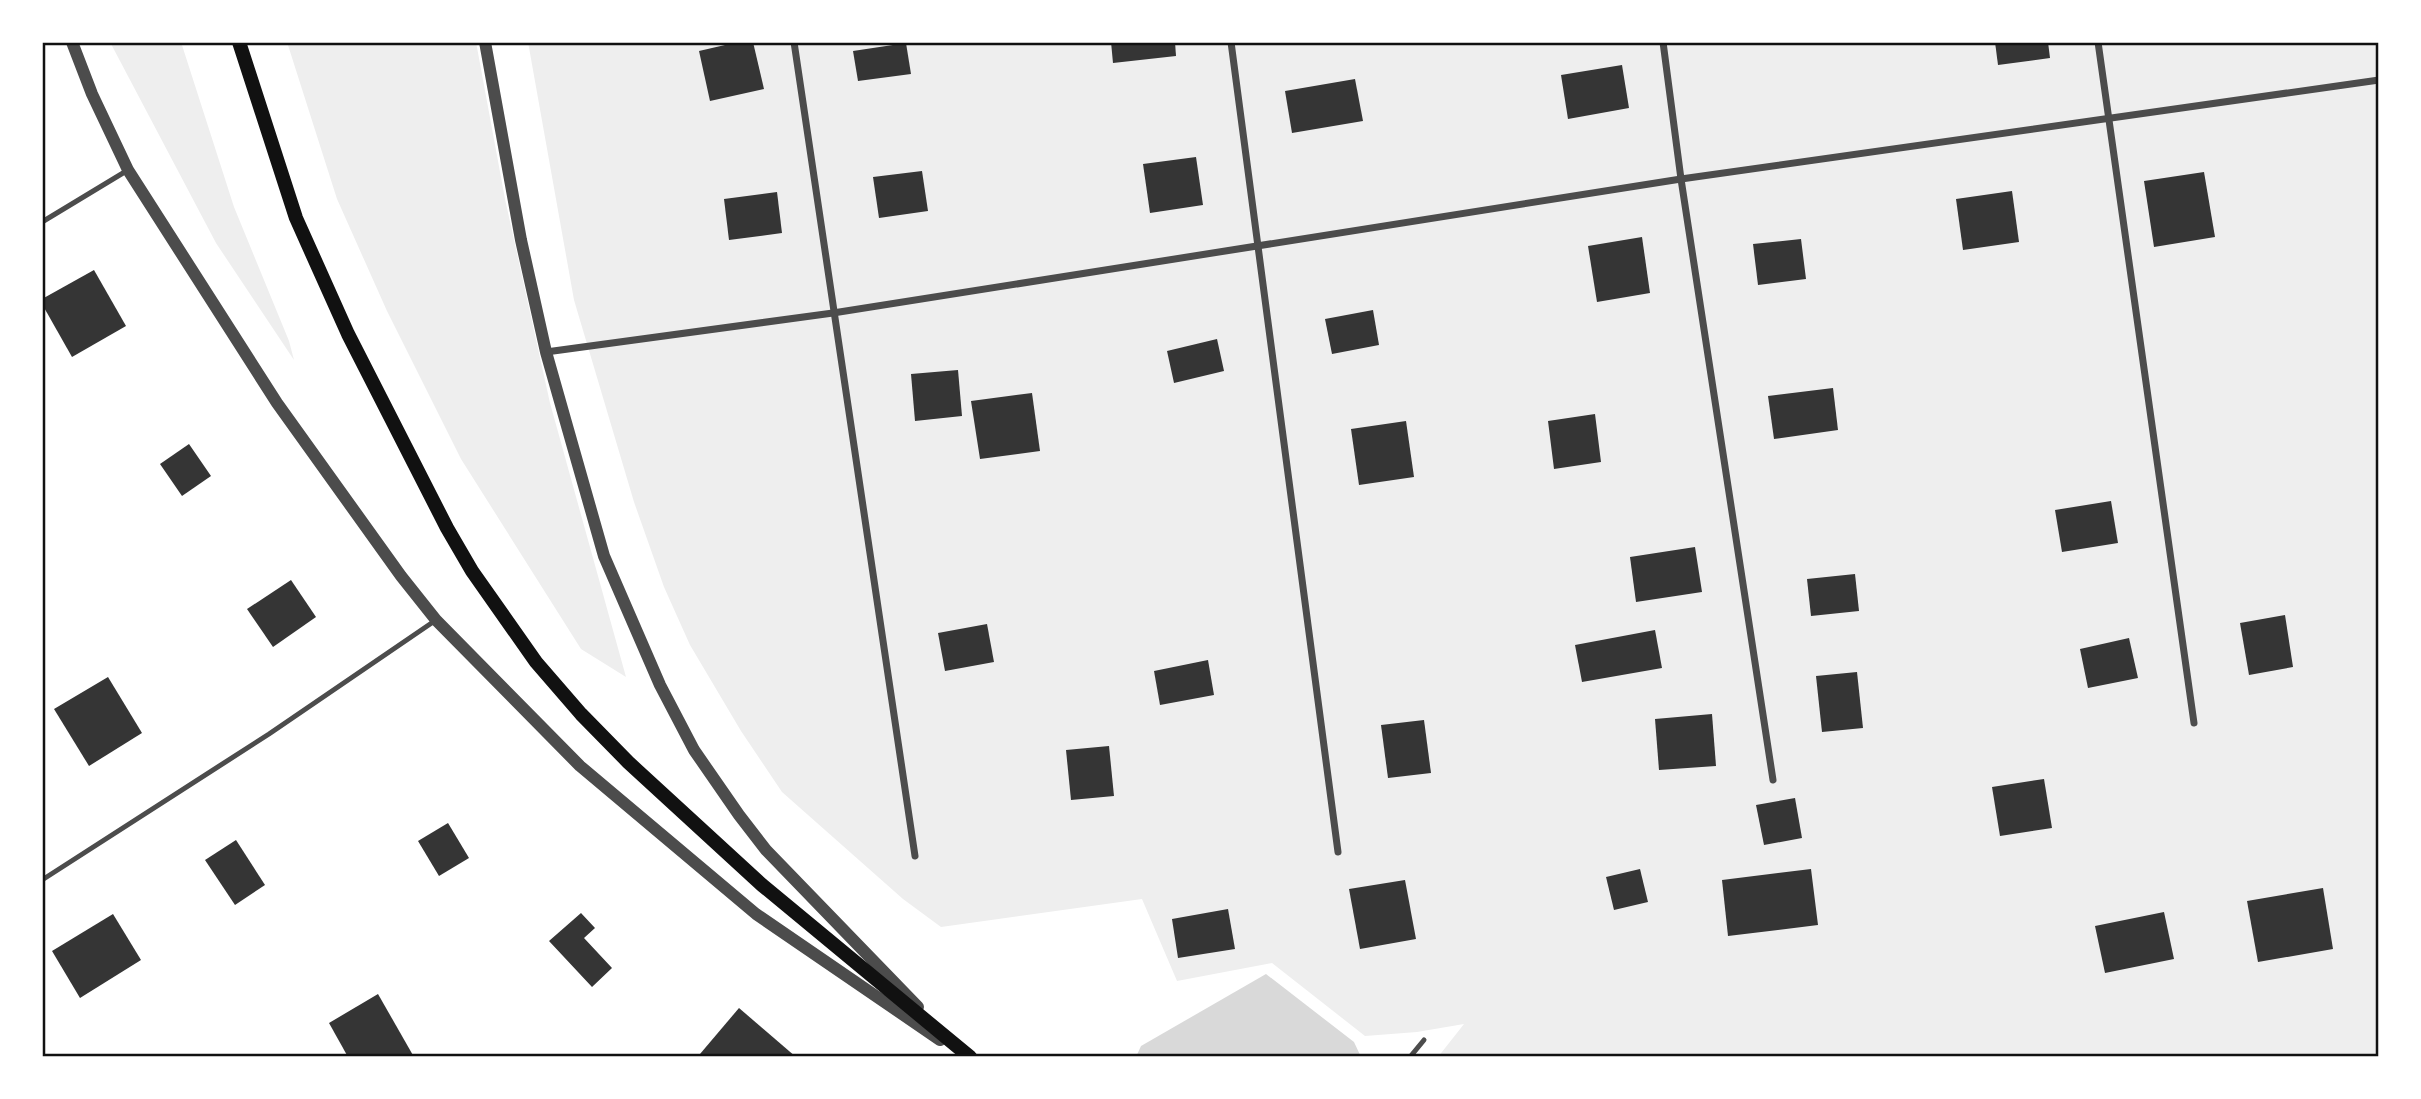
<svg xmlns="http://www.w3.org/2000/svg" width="2421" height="1099" viewBox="0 0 2421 1099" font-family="'Noto Serif',serif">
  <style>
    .green { fill: #eee }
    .water { fill: #d9d9d9 }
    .building { fill: #353535 }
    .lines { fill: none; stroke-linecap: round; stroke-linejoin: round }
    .service { stroke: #4c4c4c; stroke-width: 5 }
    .minor { stroke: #4c4c4c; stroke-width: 7 }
    .tertiary { stroke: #4c4c4c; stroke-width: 12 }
    .secondary { stroke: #111; stroke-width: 14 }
    .neatline { fill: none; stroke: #111; stroke-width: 2.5 }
  </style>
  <rect width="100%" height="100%" fill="#fff"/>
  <g class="green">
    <path d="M 110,42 L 181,42 L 234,207 L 289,341 L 294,360 L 216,243 Z"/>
    <path d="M 287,42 L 476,42 L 505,199 L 550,403 L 626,677 L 581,649 L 461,459 L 387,311 L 337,199 Z"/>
    <path d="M 528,42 L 2379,42 L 2379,1057 L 1438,1057 L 1464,1024 L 1417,1032 L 1365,1036 L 1272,963 L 1177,981 L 1142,899 L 941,927 L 903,899 L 782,792 L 741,731 L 690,645 L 664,587 L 634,502 L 574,300 Z"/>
  </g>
  <path class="water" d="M 1266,974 L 1354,1042 L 1361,1057 L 1136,1057 L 1141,1046 Z"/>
  <g class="building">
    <path d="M 738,42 L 753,42 L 764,89 L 710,101 L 699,51 Z"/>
    <path d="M 1111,42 L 1175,42 L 1176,56 L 1113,63 Z"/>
    <path d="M 1995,42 L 2048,42 L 2050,58 L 1998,65 Z"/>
    <path d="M 906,43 L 911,74 L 858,81 L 853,51 Z"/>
    <path d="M 1622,65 L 1629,108 L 1568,119 L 1561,75 Z"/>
    <path d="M 1355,79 L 1363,121 L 1292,133 L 1285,91 Z"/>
    <path d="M 1196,157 L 1203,205 L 1150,213 L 1143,164 Z"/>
    <path d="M 922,171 L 928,211 L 879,218 L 873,177 Z"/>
    <path d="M 2204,172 L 2215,237 L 2154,247 L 2144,181 Z"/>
    <path d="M 2012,191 L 2019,242 L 1963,250 L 1956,199 Z"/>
    <path d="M 777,192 L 782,233 L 729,240 L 724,199 Z"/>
    <path d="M 1642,237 L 1650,293 L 1597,302 L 1588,246 Z"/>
    <path d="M 1801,239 L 1806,279 L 1758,285 L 1753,244 Z"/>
    <path d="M 94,270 L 126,326 L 72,357 L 42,304 L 42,299 Z"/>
    <path d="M 1373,310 L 1379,345 L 1332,354 L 1325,319 Z"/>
    <path d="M 1217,339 L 1224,371 L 1174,383 L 1167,351 Z"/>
    <path d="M 958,370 L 962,416 L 915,421 L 911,374 Z"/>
    <path d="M 1833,388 L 1838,430 L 1774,439 L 1768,396 Z"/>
    <path d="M 1032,393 L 1040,451 L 980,459 L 971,401 Z"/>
    <path d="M 1595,414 L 1601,462 L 1554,469 L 1548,421 Z"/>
    <path d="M 1406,421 L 1414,477 L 1359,485 L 1351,429 Z"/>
    <path d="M 189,444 L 211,476 L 182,496 L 160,464 Z"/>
    <path d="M 2111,501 L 2118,543 L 2062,552 L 2055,510 Z"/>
    <path d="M 1695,547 L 1702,592 L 1636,602 L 1630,557 Z"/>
    <path d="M 1855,574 L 1859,611 L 1811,616 L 1807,579 Z"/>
    <path d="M 291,580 L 316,617 L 273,647 L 247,609 Z"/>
    <path d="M 2285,615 L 2293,667 L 2249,675 L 2240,623 Z"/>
    <path d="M 987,624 L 994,662 L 945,671 L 938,633 Z"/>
    <path d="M 1655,630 L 1662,668 L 1582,682 L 1575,645 Z"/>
    <path d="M 2129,638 L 2138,678 L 2088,688 L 2080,649 Z"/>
    <path d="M 1208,660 L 1214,695 L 1160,705 L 1154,671 Z"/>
    <path d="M 1857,672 L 1863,728 L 1822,732 L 1816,676 Z"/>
    <path d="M 108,677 L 142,733 L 89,766 L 54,709 Z"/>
    <path d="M 1712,714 L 1716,766 L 1659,770 L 1655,719 Z"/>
    <path d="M 1424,720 L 1431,773 L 1388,778 L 1381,725 Z"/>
    <path d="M 1109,746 L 1114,796 L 1071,800 L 1066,750 Z"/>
    <path d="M 2044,779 L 2052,828 L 2000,836 L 1992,787 Z"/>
    <path d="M 1795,798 L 1802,838 L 1764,845 L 1756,805 Z"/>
    <path d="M 448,823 L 469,858 L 439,876 L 418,841 Z"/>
    <path d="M 236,840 L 265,885 L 235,905 L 205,860 Z"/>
    <path d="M 1640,869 L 1648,902 L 1614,910 L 1606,877 Z"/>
    <path d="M 1811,869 L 1818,925 L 1728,936 L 1722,880 Z"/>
    <path d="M 1405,880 L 1416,939 L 1360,949 L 1349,889 Z"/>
    <path d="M 2323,888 L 2333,949 L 2258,962 L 2247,901 Z"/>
    <path d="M 1228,909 L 1235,949 L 1178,958 L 1172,919 Z"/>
    <path d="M 2164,912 L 2174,959 L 2105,973 L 2095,926 Z"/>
    <path d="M 581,913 L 595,928 L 584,938 L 612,968 L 592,987 L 549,941 Z"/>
    <path d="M 113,914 L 141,960 L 80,998 L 52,951 Z"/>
    <path d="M 378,994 L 414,1057 L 348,1057 L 329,1023 Z"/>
    <path d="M 739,1008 L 796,1057 L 704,1057 L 700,1054 Z"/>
  </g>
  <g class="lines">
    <g class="service">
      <path d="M 42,222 L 128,170"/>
      <path d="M 42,880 L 269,734 L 436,620"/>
      <path d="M 1410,1057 L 1424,1040"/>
    </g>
    <g class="minor">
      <path d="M 794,42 L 915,856"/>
      <path d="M 1231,42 L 1338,852"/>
      <path d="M 1663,42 L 1681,179 L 1773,780"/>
      <path d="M 2098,42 L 2194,723"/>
      <path d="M 546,352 L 833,313 L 1681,179 L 2379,80"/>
    </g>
    <g class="tertiary">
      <path d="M 72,42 L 92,94 L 128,170 L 277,403 L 401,576 L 436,620 L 580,766 L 756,914 L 940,1040"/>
      <path d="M 485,42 L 521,240 L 546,352 L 567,426 L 604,556 L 660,685 L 694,750 L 739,815 L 766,850 L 918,1007"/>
    </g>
    <path class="secondary" d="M 239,42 L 296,218 L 348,334 L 447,528 L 472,571 L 536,662 L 581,714 L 628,762 L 762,885 L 970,1057"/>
  </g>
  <rect width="2421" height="1099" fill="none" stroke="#ffffff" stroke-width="88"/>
  <rect x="44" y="44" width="2333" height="1011" class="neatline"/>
</svg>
